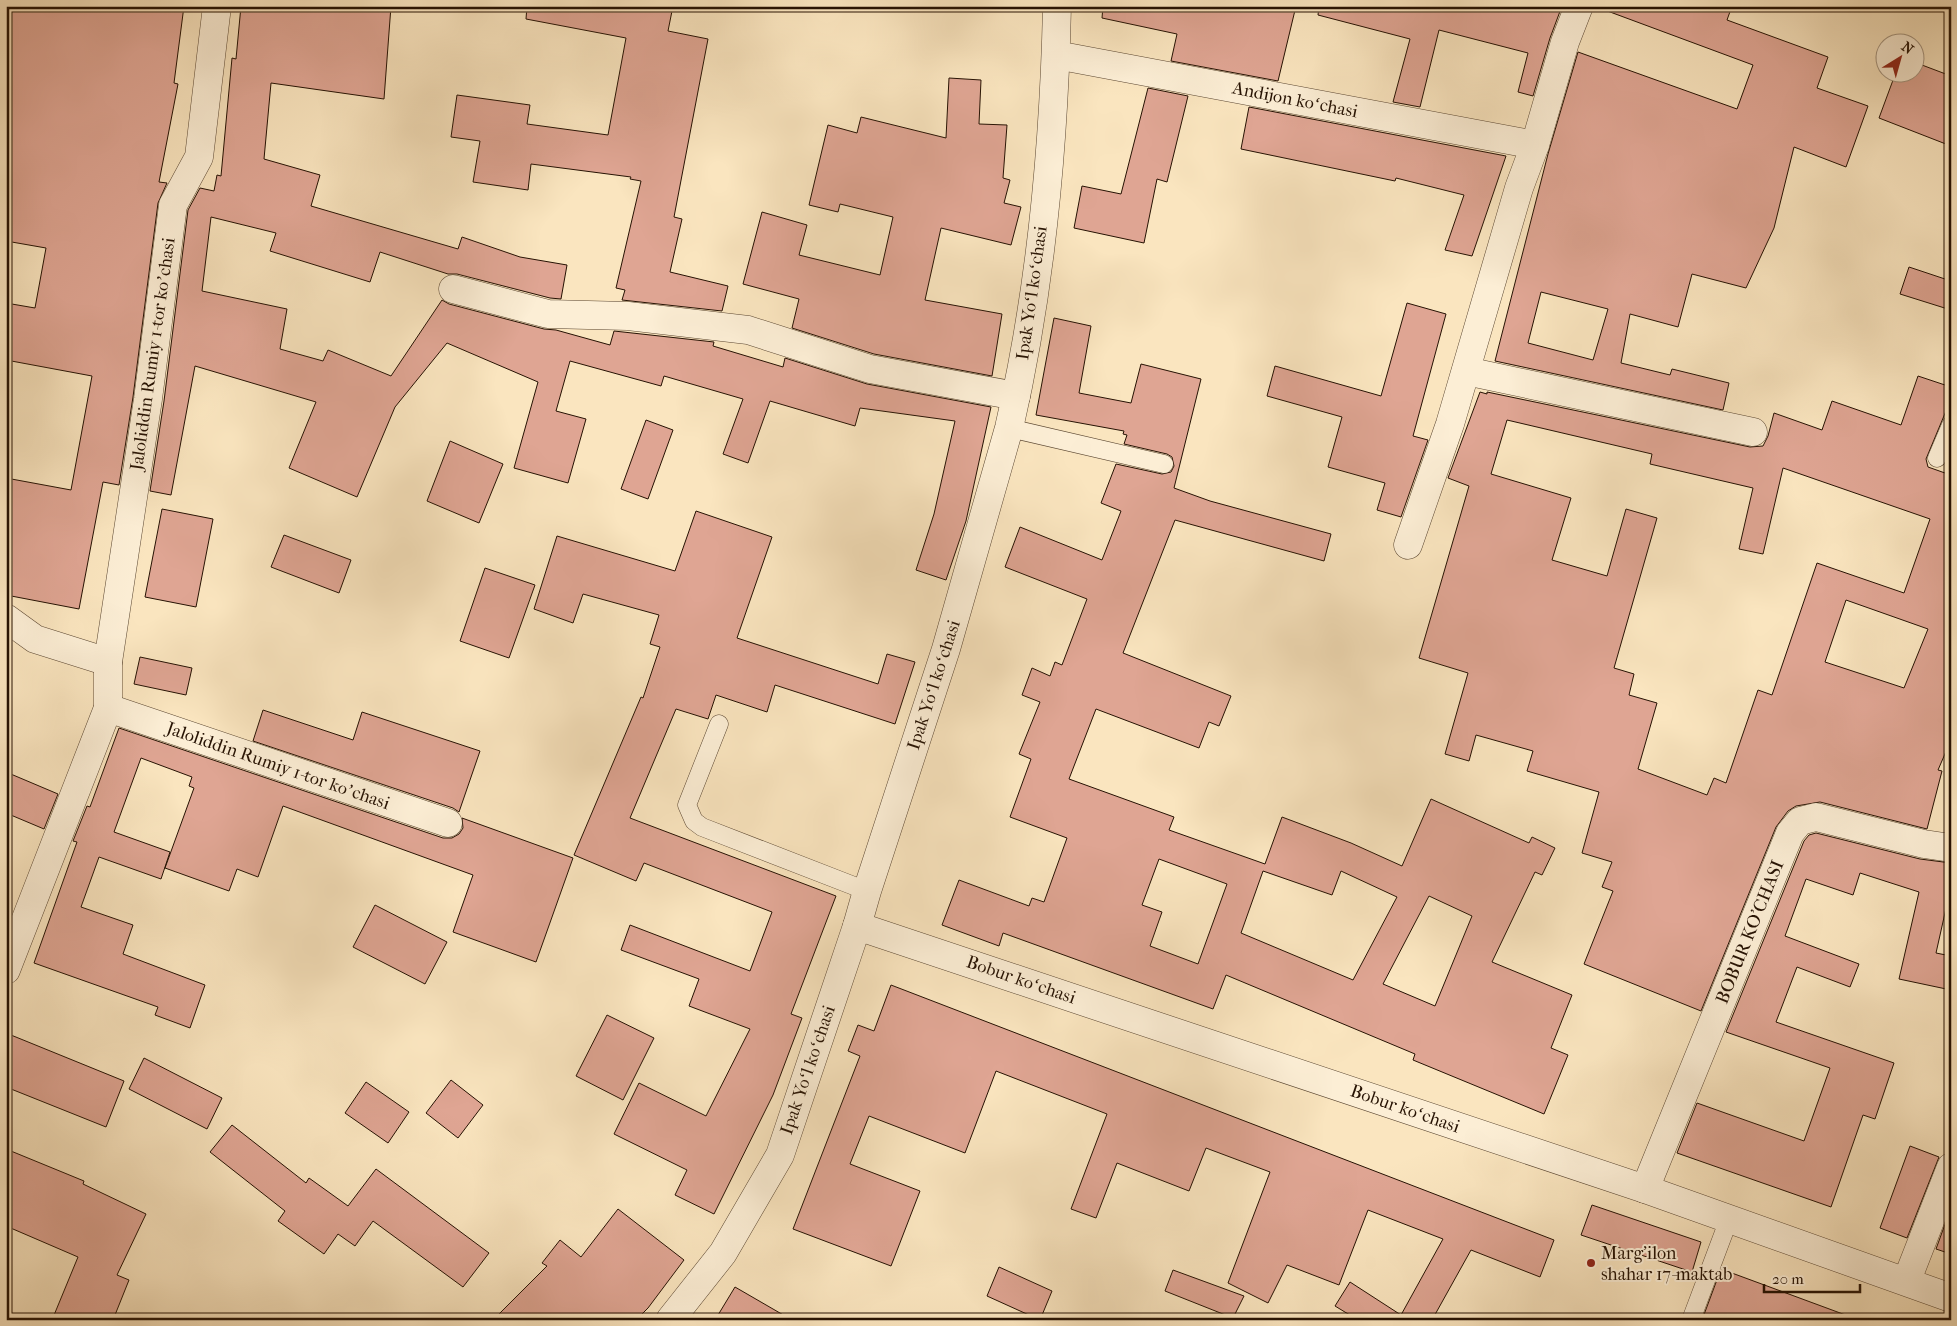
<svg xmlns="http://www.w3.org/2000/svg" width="1957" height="1326" viewBox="0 0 1957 1326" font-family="'IM FELL French Canon',serif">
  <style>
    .building { fill: #dfa593; stroke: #261203; fill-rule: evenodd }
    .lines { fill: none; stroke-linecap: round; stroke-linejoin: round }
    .service-casing { stroke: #5b4732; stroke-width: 19 }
    .minor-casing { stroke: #5b4732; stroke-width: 29 }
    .tertiary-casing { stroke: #5b4732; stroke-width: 29 }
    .service { stroke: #fceed5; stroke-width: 18 }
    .minor { stroke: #fceed5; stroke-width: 28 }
    .tertiary { stroke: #fceed5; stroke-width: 28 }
    .poi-dot { fill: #8f2418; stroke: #fceed5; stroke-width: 2 }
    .labels { text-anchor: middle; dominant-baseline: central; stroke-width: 4; stroke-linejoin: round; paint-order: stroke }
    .street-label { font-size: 18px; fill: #261203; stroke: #fceed5 }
    .poi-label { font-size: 18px; fill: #261203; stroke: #fceed5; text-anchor: start }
  </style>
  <rect width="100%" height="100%" fill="#fae5bf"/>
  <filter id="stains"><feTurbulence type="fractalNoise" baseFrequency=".004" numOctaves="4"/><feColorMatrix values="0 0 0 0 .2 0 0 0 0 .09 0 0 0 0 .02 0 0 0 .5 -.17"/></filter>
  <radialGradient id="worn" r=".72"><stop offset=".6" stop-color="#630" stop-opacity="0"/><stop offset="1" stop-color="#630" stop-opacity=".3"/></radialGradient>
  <g class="building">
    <path d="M 13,6 L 184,6 L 174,83 L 178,84 L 159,182 L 167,183 L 158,203 L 133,397 L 119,485 L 103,482 L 79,609 L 6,595 L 6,478 L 71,490 L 92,376 L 6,360 L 6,303 L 35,308 L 46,248 L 6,241 L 6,31 Z"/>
    <path d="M 241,6 L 391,6 L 384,99 L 271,83 L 264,159 L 320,175 L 311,206 L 458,249 L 462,237 L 520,257 L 567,265 L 561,299 L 550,298 L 457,274 L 448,274 L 380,252 L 370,282 L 270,251 L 276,233 L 211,217 L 202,291 L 287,309 L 280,349 L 323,361 L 328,350 L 391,376 L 442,300 L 449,304 L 544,329 L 556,330 L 610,345 L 614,331 L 714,342 L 713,346 L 783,367 L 785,358 L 867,384 L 991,407 L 966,521 L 946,580 L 916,570 L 934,514 L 955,421 L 860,408 L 855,426 L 770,401 L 748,463 L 723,454 L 743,399 L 664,376 L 661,386 L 570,361 L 556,411 L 586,419 L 568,483 L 514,468 L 538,382 L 447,343 L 395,407 L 357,497 L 289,468 L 316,402 L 195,366 L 171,495 L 150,491 L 164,401 L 188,210 L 200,188 L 214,191 L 217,175 L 221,176 L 232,58 L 236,59 Z"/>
    <path d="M 527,6 L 673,6 L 668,31 L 708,39 L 674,217 L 682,219 L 670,272 L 728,286 L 722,311 L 622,300 L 625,290 L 616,288 L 641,181 L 630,179 L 631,177 L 531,164 L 528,190 L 473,182 L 480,141 L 451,137 L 457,95 L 530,105 L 527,124 L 608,135 L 626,38 L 526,19 Z"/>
    <path d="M 1103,6 L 1296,6 L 1278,81 L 1171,61 L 1177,34 L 1102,18 Z"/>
    <path d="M 1319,6 L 1562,6 L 1550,38 L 1533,96 L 1518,92 L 1528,53 L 1439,30 L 1420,107 L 1393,102 L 1410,39 L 1318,15 Z"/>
    <path d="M 1603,6 L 1732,6 L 1727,20 L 1828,57 L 1817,88 L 1868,106 L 1846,167 L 1794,147 L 1774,228 L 1746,288 L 1692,274 L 1678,327 L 1630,314 L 1621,363 L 1670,375 L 1672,369 L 1729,383 L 1723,410 L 1495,361 L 1548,154 L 1578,52 L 1737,109 L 1753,65 L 1602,9 ZM 1541,292 L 1608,309 L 1593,360 L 1528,343 Z"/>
    <path d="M 1914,62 L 1951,76 L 1951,146 L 1879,118 L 1896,72 L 1914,72 Z"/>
    <path d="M 949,78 L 981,80 L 979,124 L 1007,125 L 1003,178 L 1010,180 L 1004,203 L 1021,207 L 1011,245 L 941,228 L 925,300 L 1002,314 L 992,376 L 874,354 L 792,328 L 799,299 L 743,284 L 762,212 L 807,225 L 799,255 L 880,275 L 893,217 L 840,204 L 838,212 L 809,205 L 828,125 L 857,133 L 861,117 L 946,138 Z"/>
    <path d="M 1148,88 L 1188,96 L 1167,182 L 1157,179 L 1144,243 L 1074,228 L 1082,186 L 1121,194 Z"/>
    <path d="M 1249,107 L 1506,156 L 1472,256 L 1445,250 L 1464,195 L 1396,178 L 1395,181 L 1241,149 Z"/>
    <path d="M 1909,267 L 1951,281 L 1951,310 L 1900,294 Z"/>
    <path d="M 1407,303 L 1446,314 L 1413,436 L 1428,440 L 1401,517 L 1377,510 L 1385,483 L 1328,467 L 1342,417 L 1267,396 L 1275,366 L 1381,396 Z"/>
    <path d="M 1054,318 L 1091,326 L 1079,393 L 1131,403 L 1141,364 L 1201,379 L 1174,488 L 1210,501 L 1331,534 L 1324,561 L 1175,520 L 1123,653 L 1231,696 L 1219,726 L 1209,722 L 1199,748 L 1096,709 L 1069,779 L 1174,817 L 1169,830 L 1265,864 L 1282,817 L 1351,843 L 1402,866 L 1431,799 L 1529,843 L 1532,837 L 1555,848 L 1542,875 L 1535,872 L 1492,962 L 1572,995 L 1551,1048 L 1568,1055 L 1544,1114 L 1413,1060 L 1415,1054 L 1226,975 L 1213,1009 L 1003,933 L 999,946 L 942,925 L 959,880 L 1029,906 L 1032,898 L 1044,902 L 1067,838 L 1010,817 L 1031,759 L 1019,754 L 1040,702 L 1022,695 L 1032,668 L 1050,676 L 1055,662 L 1062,665 L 1087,599 L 1005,567 L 1020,527 L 1102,560 L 1121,511 L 1101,503 L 1116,464 L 1162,474 L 1171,472 L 1174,466 L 1172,457 L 1167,454 L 1124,444 L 1127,435 L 1123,434 L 1124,431 L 1036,415 ZM 1159,859 L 1227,884 L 1198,964 L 1150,946 L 1162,912 L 1142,905 ZM 1263,871 L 1332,895 L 1341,871 L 1397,897 L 1353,980 L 1241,933 ZM 1429,896 L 1472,916 L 1435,1006 L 1383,984 Z"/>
    <path d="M 1918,376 L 1951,387 L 1951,399 L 1926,459 L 1928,467 L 1945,473 L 1946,470 L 1951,470 L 1951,740 L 1938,770 L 1942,771 L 1927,829 L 1820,802 L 1796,806 L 1788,811 L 1776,827 L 1701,1011 L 1584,964 L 1613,891 L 1602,887 L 1612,862 L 1582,853 L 1599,792 L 1527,771 L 1533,751 L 1476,735 L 1469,761 L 1445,754 L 1468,673 L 1419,658 L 1469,486 L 1448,478 L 1480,392 L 1487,394 L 1487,392 L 1750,447 L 1763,446 L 1768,436 L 1774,413 L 1822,430 L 1832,401 L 1901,425 ZM 1507,420 L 1652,454 L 1650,464 L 1753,488 L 1739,549 L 1763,554 L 1783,468 L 1930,519 L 1904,593 L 1817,563 L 1772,695 L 1758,690 L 1726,783 L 1714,778 L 1707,795 L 1638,769 L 1657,703 L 1629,695 L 1634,674 L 1614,668 L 1657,518 L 1626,509 L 1607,576 L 1552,560 L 1571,498 L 1491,474 ZM 1846,600 L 1928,629 L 1904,688 L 1825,662 Z"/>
    <path d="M 646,420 L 673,430 L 648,499 L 621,489 Z"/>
    <path d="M 450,441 L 503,464 L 479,523 L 427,501 Z"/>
    <path d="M 162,509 L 213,519 L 196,607 L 145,597 Z"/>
    <path d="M 696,511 L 772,537 L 737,638 L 878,684 L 887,654 L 915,662 L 895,724 L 775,685 L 767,712 L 716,695 L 708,719 L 676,709 L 630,818 L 836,896 L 791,1014 L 802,1018 L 773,1095 L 714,1214 L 675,1195 L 687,1170 L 614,1134 L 639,1083 L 706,1116 L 750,1029 L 689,1006 L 699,979 L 621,950 L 630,925 L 750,971 L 772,912 L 644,863 L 636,881 L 574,855 L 641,697 L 643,698 L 660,647 L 650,644 L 659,615 L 583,594 L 573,623 L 534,609 L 557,536 L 675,571 Z"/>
    <path d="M 284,535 L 351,560 L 339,593 L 271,567 Z"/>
    <path d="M 485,568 L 535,585 L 509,658 L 460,641 Z"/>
    <path d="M 140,657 L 192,668 L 186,695 L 134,684 Z"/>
    <path d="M 263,710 L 353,740 L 362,712 L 480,751 L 459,812 L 453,808 L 253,741 Z"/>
    <path d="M 119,728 L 443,838 L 452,838 L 459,834 L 463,828 L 462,818 L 573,858 L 536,962 L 453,932 L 473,875 L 283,806 L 258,877 L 237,869 L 229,891 L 165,868 L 194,788 L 189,786 L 192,777 L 141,758 L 114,832 L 170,852 L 161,879 L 99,857 L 81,907 L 133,925 L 123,954 L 205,985 L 190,1028 L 155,1015 L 158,1007 L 34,963 L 77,842 L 73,841 L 87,806 L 90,807 Z"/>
    <path d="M 6,772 L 58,794 L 44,829 L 6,813 Z"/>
    <path d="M 1816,833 L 1920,859 L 1951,863 L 1951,886 L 1936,953 L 1951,956 L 1951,990 L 1899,979 L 1919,892 L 1860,873 L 1853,895 L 1806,879 L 1785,936 L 1859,964 L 1850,987 L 1797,967 L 1776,1022 L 1894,1063 L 1875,1119 L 1863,1115 L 1831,1207 L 1677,1153 L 1697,1103 L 1804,1141 L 1830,1068 L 1726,1032 L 1804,841 L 1809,835 Z"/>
    <path d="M 375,905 L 447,942 L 425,984 L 353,947 Z"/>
    <path d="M 891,985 L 1554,1240 L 1540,1277 L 1471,1250 L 1432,1320 L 1358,1320 L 1335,1306 L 1350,1282 L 1401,1315 L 1443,1239 L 1368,1210 L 1339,1285 L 1287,1265 L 1268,1303 L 1228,1283 L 1270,1172 L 1206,1148 L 1189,1191 L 1117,1163 L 1096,1218 L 1071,1209 L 1107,1114 L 996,1071 L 965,1153 L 869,1116 L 850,1164 L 920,1191 L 891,1266 L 793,1229 L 860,1056 L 848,1051 L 858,1025 L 874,1031 Z"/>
    <path d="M 607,1015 L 654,1038 L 623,1100 L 576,1076 Z"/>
    <path d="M 6,1033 L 124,1081 L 106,1127 L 6,1087 Z"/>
    <path d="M 144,1058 L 222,1098 L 207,1129 L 129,1089 Z"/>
    <path d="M 451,1080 L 483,1105 L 458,1138 L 426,1113 Z"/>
    <path d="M 366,1082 L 409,1112 L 388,1143 L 345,1113 Z"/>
    <path d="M 232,1125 L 306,1183 L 309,1178 L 348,1206 L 376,1169 L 489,1253 L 463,1287 L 373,1221 L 355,1246 L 338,1234 L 324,1254 L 278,1221 L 285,1211 L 210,1152 Z"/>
    <path d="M 1910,1146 L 1939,1157 L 1907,1238 L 1880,1228 Z"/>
    <path d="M 6,1149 L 84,1181 L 83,1184 L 146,1214 L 117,1275 L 129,1280 L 113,1320 L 52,1320 L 78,1257 L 6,1226 Z"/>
    <path d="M 1592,1205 L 1701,1242 L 1692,1272 L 1581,1235 Z"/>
    <path d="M 618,1209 L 684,1260 L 648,1308 L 636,1320 L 493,1320 L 547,1266 L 542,1263 L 560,1240 L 581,1257 Z"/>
    <path d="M 1948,1216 L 1951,1217 L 1951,1254 L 1936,1249 Z"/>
    <path d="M 999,1267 L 1052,1291 L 1040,1320 L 987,1296 Z"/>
    <path d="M 1721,1269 L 1851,1317 L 1850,1320 L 1702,1320 Z"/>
    <path d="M 1173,1270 L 1244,1296 L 1233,1318 L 1165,1291 Z"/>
    <path d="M 735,1287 L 792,1320 L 715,1320 Z"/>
  </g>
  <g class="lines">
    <g class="service-casing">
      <g id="service">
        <path d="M 1009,428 L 1164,464"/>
        <path d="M 1937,458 L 1951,425"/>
        <path d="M 719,724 L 687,805 L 694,821 L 702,827 L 867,891"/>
        <path d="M 1691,1320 L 1729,1219"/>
      </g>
    </g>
    <g class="minor-casing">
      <g id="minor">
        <path d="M 1056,55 L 1535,145"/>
        <path d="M 453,289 L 548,314 L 628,316 L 748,330 L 870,369 L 1016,396"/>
        <path d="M 1466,371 L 1753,432"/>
        <path d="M 1408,545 L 1450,424 L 1519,188 L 1535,145 L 1565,42 L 1579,6"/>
        <path d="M 6,618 L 35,639 L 108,662"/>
        <path d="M 108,708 L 448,823"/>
        <path d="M 6,970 L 108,708 L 108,662 L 148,399 L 173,205 L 199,157 L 217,6"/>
        <path d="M 1645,1189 L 1790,833 L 1800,821 L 1816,817 L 1924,844 L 1951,848"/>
        <path d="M 1907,1280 L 1951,1167"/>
      </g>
    </g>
    <g class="tertiary-casing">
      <g id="tertiary">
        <path d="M 857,926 L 1645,1189 L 1951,1298"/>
        <path d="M 670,1320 L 723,1253 L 780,1155 L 857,926 L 867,891 L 946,649 L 1009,428 C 1041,290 1054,148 1057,6"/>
      </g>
    </g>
    <use href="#service" class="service"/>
    <use href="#minor" class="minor"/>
    <use href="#tertiary" class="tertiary"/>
  </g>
  <circle class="poi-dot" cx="1591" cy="1263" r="5"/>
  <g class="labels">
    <g class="street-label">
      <text transform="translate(1295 100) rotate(11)">Andijon koʻchasi</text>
      <text transform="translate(1032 293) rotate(-82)">Ipak Yoʻl koʻchasi</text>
      <text transform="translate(153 354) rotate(-82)">Jaloliddin Rumiy 1-tor koʼchasi</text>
      <text transform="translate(934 685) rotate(-72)">Ipak Yoʻl koʻchasi</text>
      <text transform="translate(278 766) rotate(19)">Jaloliddin Rumiy 1-tor koʼchasi</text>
      <text transform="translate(1750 932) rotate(-68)">BOBUR KO'CHASI</text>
      <text transform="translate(1021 980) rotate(19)">Bobur koʻchasi</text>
      <text transform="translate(808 1070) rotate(-71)">Ipak Yoʻl koʻchasi</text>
      <text transform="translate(1405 1109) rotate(19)">Bobur koʻchasi</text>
    </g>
    <g class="poi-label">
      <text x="1601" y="1253">Marg'ilon<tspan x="1601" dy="21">shahar 17-maktab</tspan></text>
    </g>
  </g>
  <rect width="1957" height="1326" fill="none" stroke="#fae5bf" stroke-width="25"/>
  <rect x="8" y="8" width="1942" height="1311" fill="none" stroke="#261203" stroke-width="2.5"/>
  <rect x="12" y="12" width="1932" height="1301" fill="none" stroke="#261203"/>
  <g transform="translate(1900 58) rotate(37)"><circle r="24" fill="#fceed5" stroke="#a69681"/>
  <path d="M0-4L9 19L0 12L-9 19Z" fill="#8f2418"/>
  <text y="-8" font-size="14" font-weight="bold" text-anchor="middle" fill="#261203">N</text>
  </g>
  <path d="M1764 1284v8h96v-8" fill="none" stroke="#261203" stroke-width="2.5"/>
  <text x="1772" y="1284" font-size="15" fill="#261203" stroke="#fceed5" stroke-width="4" paint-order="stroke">20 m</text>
  <rect width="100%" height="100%" filter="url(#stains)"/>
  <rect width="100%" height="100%" fill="url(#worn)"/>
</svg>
